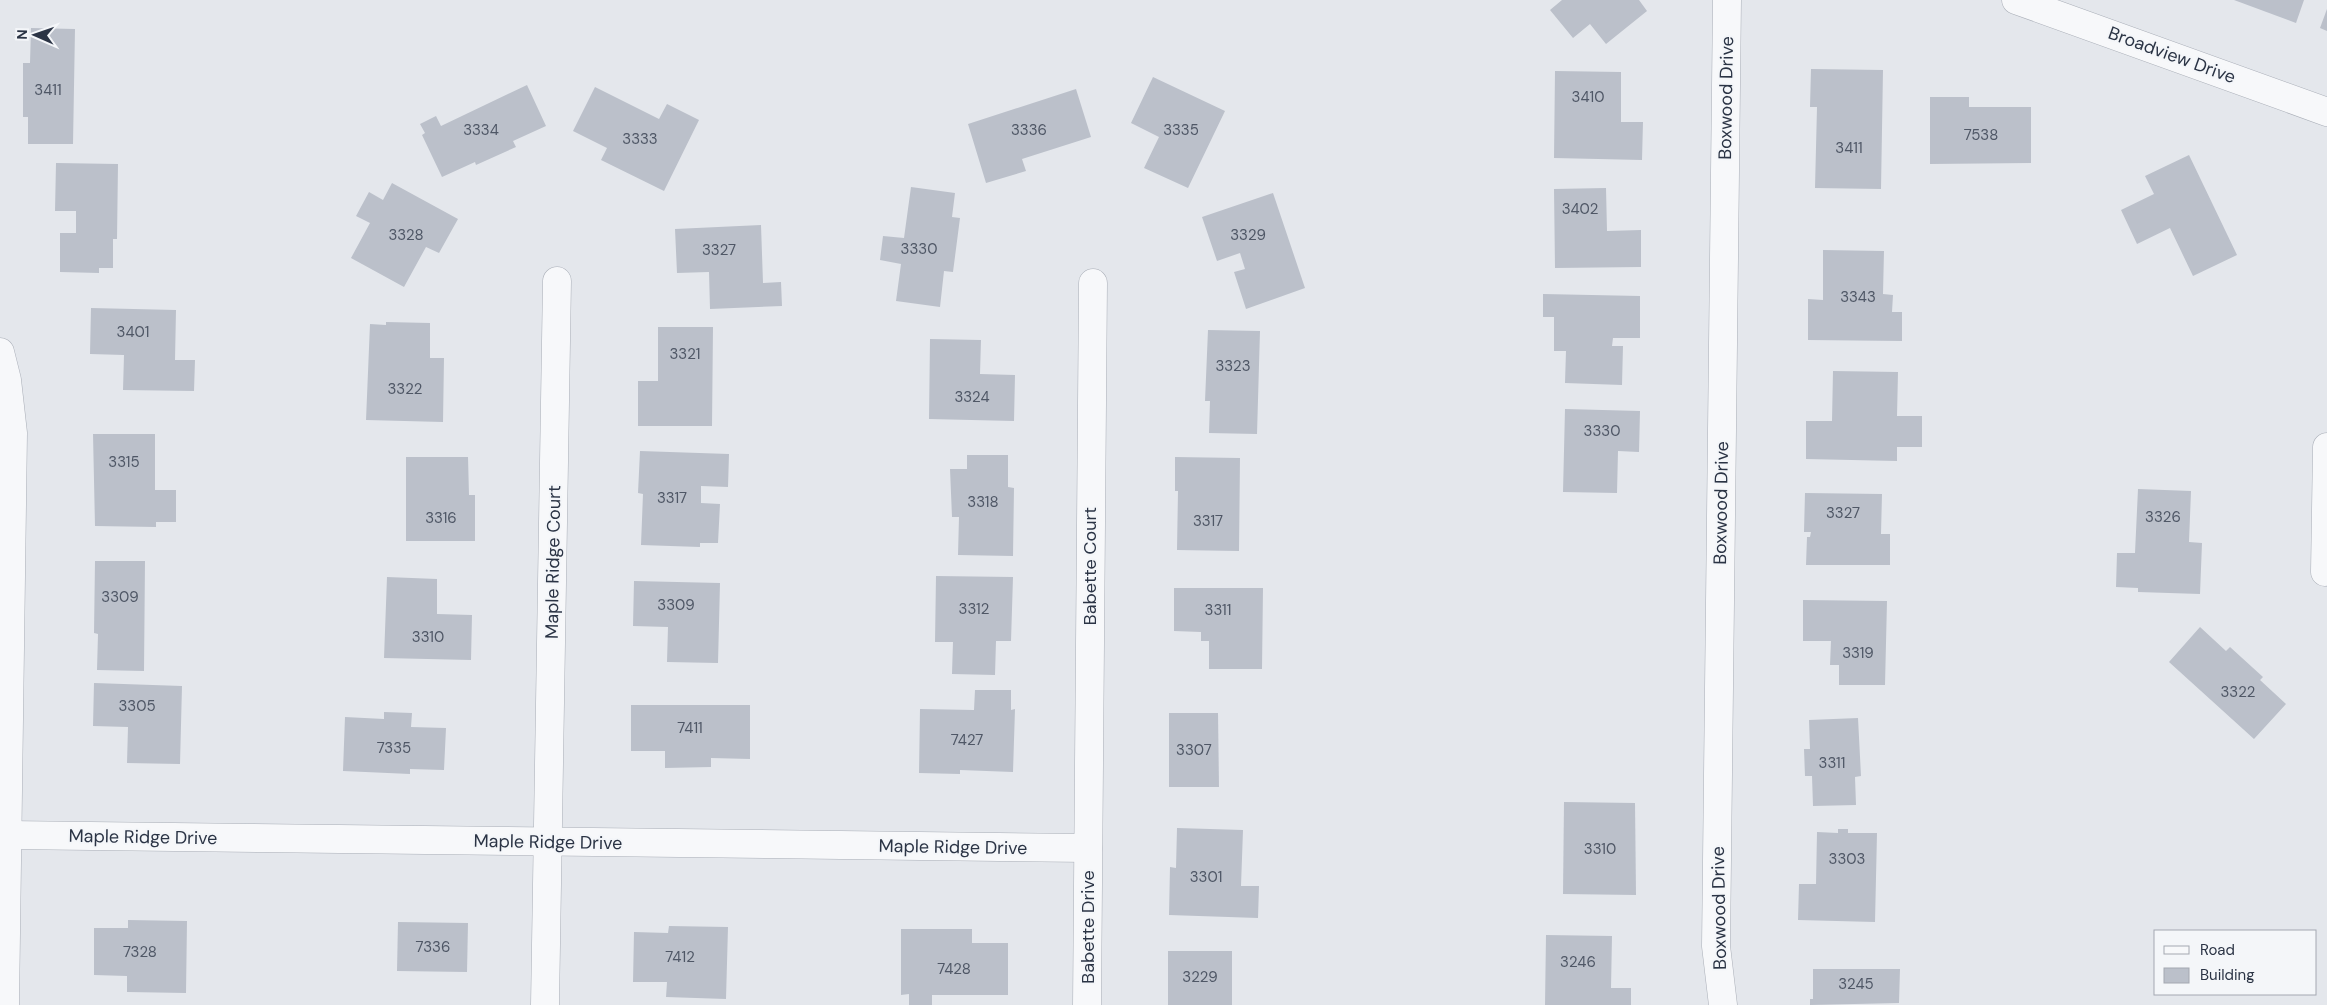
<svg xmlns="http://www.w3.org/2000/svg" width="2327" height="1005" viewBox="0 0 2327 1005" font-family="'DM Sans',sans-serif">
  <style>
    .building { fill: #bbc0ca }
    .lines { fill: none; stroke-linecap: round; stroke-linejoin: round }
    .minor-casing { stroke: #a9aeb7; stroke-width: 29 }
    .minor { stroke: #f7f8fa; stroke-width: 28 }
    .labels { text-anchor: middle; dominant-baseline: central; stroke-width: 4; stroke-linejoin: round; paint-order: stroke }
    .number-label { font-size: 15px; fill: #4f5766 }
    .street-label { font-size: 18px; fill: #2b3445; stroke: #f4f6f9 }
  </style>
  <rect width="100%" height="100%" fill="#e4e7ec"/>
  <g class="building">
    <path d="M 1562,0 L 1639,0 L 1647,11 L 1606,44 L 1590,24 L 1573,38 L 1550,10 Z"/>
    <path d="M 2234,0 L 2304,0 L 2296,23 Z"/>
    <path d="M 2327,9 L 2327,31 L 2320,28 Z"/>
    <path d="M 31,28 L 75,29 L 73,144 L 28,144 L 28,117 L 23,117 L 23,63 L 30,63 Z"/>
    <path d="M 1811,69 L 1883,70 L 1881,189 L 1815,188 L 1817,107 L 1810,107 Z"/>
    <path d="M 1555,71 L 1621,72 L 1621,122 L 1643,122 L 1642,160 L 1554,158 Z"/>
    <path d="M 1153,77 L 1225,111 L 1188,188 L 1144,168 L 1159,137 L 1131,123 Z"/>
    <path d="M 527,85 L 546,126 L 513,141 L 516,147 L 476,165 L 475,162 L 442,177 L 422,135 L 425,133 L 420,124 L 436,116 L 441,126 Z"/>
    <path d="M 595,87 L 659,119 L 667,104 L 699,120 L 664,191 L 601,160 L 607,148 L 573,131 Z"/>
    <path d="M 1076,89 L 1091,137 L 1022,159 L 1026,171 L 986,183 L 968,124 Z"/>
    <path d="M 1930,97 L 1969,97 L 1969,107 L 2031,107 L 2031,163 L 1930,164 Z"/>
    <path d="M 2189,155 L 2237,255 L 2193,276 L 2170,228 L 2137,244 L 2121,210 L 2154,194 L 2145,176 Z"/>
    <path d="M 56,163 L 118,164 L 117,239 L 113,239 L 113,268 L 99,268 L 99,273 L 60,272 L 60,233 L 76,233 L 76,211 L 55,211 Z"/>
    <path d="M 392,183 L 458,219 L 439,253 L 426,247 L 404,287 L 351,258 L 370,223 L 356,216 L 369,192 L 383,200 Z"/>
    <path d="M 911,187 L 955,193 L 952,217 L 960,218 L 953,272 L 944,271 L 940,307 L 896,301 L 901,264 L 880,260 L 883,236 L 904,238 Z"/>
    <path d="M 1606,188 L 1607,231 L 1641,230 L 1641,267 L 1555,268 L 1554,189 Z"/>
    <path d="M 1273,193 L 1305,288 L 1246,309 L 1234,272 L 1245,269 L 1240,253 L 1217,261 L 1202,217 Z"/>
    <path d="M 761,225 L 763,283 L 781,282 L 782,306 L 710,309 L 709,272 L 677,273 L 675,229 Z"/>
    <path d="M 1823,250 L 1884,251 L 1883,294 L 1893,295 L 1892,312 L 1902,312 L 1902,341 L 1808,340 L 1808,299 L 1823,300 Z"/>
    <path d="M 1543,294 L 1640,296 L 1640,338 L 1613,338 L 1612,346 L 1623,346 L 1622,385 L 1565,383 L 1566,351 L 1554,351 L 1554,317 L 1543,317 Z"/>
    <path d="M 91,308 L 176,310 L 175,360 L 195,360 L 194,391 L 123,390 L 124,355 L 90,354 Z"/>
    <path d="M 386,322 L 430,323 L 430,358 L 444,358 L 443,422 L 366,420 L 370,324 L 386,325 Z"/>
    <path d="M 658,327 L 713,327 L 712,426 L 638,426 L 638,381 L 658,381 Z"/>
    <path d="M 1208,330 L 1260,331 L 1257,434 L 1209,433 L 1210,401 L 1205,401 Z"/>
    <path d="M 930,339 L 981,340 L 980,374 L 1015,375 L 1014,421 L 929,419 Z"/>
    <path d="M 1833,371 L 1898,372 L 1897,416 L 1922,416 L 1922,447 L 1897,447 L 1897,461 L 1806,459 L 1806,421 L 1832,421 Z"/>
    <path d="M 1565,409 L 1640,411 L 1639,452 L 1618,451 L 1617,493 L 1563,492 Z"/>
    <path d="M 93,434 L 155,434 L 155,490 L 176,490 L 176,522 L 156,522 L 156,527 L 95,526 Z"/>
    <path d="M 640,451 L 729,454 L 728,487 L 701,486 L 701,503 L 720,504 L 718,543 L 700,543 L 700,547 L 641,545 L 643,494 L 638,493 Z"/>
    <path d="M 967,455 L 1008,455 L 1008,487 L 1014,488 L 1013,556 L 958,555 L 959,517 L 952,517 L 950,469 L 967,469 Z"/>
    <path d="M 406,457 L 468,457 L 469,495 L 475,495 L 475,541 L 406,541 Z"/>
    <path d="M 1175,457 L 1240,458 L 1239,551 L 1177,550 L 1178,491 L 1175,491 Z"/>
    <path d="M 2138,489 L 2191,491 L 2189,542 L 2202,543 L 2200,594 L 2138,592 L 2138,588 L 2116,587 L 2117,553 L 2135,553 Z"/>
    <path d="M 1805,493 L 1882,494 L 1881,534 L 1890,534 L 1890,565 L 1806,565 L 1807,537 L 1810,537 L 1811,532 L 1804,532 Z"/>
    <path d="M 95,561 L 145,561 L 144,671 L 97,670 L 98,634 L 94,633 Z"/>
    <path d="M 936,576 L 1013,577 L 1011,641 L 996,641 L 995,675 L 952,674 L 953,642 L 935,642 Z"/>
    <path d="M 387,577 L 437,579 L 437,614 L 472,615 L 471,660 L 384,658 Z"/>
    <path d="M 634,581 L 720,583 L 718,663 L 667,662 L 668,627 L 633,626 Z"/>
    <path d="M 1174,588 L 1263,588 L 1262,669 L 1209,669 L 1209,641 L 1201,641 L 1201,632 L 1174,631 Z"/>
    <path d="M 1803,600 L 1887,601 L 1885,685 L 1839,685 L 1839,665 L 1830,665 L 1831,641 L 1803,641 Z"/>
    <path d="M 2200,627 L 2226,651 L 2230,647 L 2263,677 L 2260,680 L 2286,704 L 2254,739 L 2169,662 Z"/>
    <path d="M 94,683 L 182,686 L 180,764 L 127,763 L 128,727 L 93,726 Z"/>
    <path d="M 975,690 L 1011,690 L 1011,710 L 1015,709 L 1013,772 L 960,770 L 960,774 L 919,773 L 920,709 L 974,710 Z"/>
    <path d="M 631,705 L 750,705 L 750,759 L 711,758 L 711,767 L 665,768 L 665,751 L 631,751 Z"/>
    <path d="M 384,712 L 412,713 L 411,727 L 446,728 L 444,770 L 410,769 L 410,774 L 343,771 L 345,717 L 384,719 Z"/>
    <path d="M 1169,713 L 1218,713 L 1219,787 L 1169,787 Z"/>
    <path d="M 1858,718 L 1861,776 L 1855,777 L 1856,805 L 1813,806 L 1812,776 L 1805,776 L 1804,749 L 1810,749 L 1809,720 Z"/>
    <path d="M 1564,802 L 1635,803 L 1636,895 L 1563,894 Z"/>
    <path d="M 1177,828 L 1243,830 L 1241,886 L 1259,886 L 1258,918 L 1169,915 L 1170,867 L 1176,868 Z"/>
    <path d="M 1838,829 L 1848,829 L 1848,833 L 1877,833 L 1875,922 L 1798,920 L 1799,884 L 1816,884 L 1817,832 L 1838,833 Z"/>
    <path d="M 128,920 L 187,921 L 186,993 L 127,992 L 127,976 L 94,975 L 94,928 L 128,928 Z"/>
    <path d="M 398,922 L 468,923 L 467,972 L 397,971 Z"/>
    <path d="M 669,926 L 728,927 L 726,999 L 666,997 L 667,982 L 633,982 L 634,932 L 668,933 Z"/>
    <path d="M 901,929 L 972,929 L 972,943 L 1008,943 L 1008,995 L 932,995 L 932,1005 L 909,1005 L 909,994 L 901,995 Z"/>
    <path d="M 1546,935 L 1612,936 L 1611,988 L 1631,988 L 1631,1005 L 1545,1005 Z"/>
    <rect x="1168" y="951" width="64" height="54"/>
    <path d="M 1813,969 L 1900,969 L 1899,1003 L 1810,1005 L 1810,999 L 1813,999 Z"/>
  </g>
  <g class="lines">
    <g class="minor-casing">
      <g id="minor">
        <path d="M 2016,0 L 2327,112"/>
        <path d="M 0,352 L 7,380 L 13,433 L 5,1005"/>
        <path d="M 2325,572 L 2327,447"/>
        <path d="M 8,835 L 1088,848"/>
        <path d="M 545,1005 L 557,281"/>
        <path d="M 1087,1005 L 1093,283"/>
        <path d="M 1723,1005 L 1716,946 L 1727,0"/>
      </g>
    </g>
    <use href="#minor" class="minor"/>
  </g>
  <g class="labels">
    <g class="number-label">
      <text x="48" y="90">3411</text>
      <text x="1588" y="97">3410</text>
      <text x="481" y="130">3334</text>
      <text x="1029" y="130">3336</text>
      <text x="1181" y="130">3335</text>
      <text x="1981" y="135">7538</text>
      <text x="640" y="139">3333</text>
      <text x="1849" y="148">3411</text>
      <text x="1580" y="209">3402</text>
      <text x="406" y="235">3328</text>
      <text x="1248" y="235">3329</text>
      <text x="919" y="249">3330</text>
      <text x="719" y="250">3327</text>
      <text x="1858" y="297">3343</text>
      <text x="133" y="332">3401</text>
      <text x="685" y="354">3321</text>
      <text x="1233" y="366">3323</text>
      <text x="405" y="389">3322</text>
      <text x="972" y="397">3324</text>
      <text x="1602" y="431">3330</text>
      <text x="124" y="462">3315</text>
      <text x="672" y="498">3317</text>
      <text x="983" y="502">3318</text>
      <text x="1843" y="513">3327</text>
      <text x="2163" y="517">3326</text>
      <text x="441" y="518">3316</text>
      <text x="1208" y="521">3317</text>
      <text x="120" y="597">3309</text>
      <text x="676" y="605">3309</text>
      <text x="974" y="609">3312</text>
      <text x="1218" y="610">3311</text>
      <text x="428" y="637">3310</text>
      <text x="1858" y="653">3319</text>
      <text x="2238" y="692">3322</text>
      <text x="137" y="706">3305</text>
      <text x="690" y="728">7411</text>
      <text x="967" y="740">7427</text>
      <text x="394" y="748">7335</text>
      <text x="1194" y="750">3307</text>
      <text x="1832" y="763">3311</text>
      <text x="1600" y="849">3310</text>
      <text x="1847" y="859">3303</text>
      <text x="1206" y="877">3301</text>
      <text x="433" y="947">7336</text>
      <text x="140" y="952">7328</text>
      <text x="680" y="957">7412</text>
      <text x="1578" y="962">3246</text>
      <text x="954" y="969">7428</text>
      <text x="1200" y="977">3229</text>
      <text x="1856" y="984">3245</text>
    </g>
    <g class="street-label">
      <text transform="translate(2172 55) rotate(20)">Broadview Drive</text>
      <text transform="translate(1726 98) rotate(-89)">Boxwood Drive</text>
      <text transform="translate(1721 503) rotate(-89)">Boxwood Drive</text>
      <text transform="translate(553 562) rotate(-89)">Maple Ridge Court</text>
      <text transform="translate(1090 566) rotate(-90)">Babette Court</text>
      <text transform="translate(143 837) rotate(1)">Maple Ridge Drive</text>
      <text transform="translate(548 842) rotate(1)">Maple Ridge Drive</text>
      <text transform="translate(953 847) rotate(1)">Maple Ridge Drive</text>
      <text transform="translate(1719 908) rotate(-91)">Boxwood Drive</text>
      <text transform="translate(1088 927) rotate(-90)">Babette Drive</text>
    </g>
  </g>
  <rect x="2154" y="930" width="162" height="65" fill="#f4f6f9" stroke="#a4a8b1"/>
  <rect x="2164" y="946" width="25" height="8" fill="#f7f8fa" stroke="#a4a8b1"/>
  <text x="2200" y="955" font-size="15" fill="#2b3445">Road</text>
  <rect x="2164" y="968" width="25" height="15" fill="#bbc0ca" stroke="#a4a8b1"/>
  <text x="2200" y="980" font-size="15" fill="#2b3445">Building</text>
  <g transform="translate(35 35) rotate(272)" stroke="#f4f6f9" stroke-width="4" paint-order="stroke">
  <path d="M0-4L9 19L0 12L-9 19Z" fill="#2b3445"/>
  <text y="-8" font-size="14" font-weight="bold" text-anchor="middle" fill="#2b3445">N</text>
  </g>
</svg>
